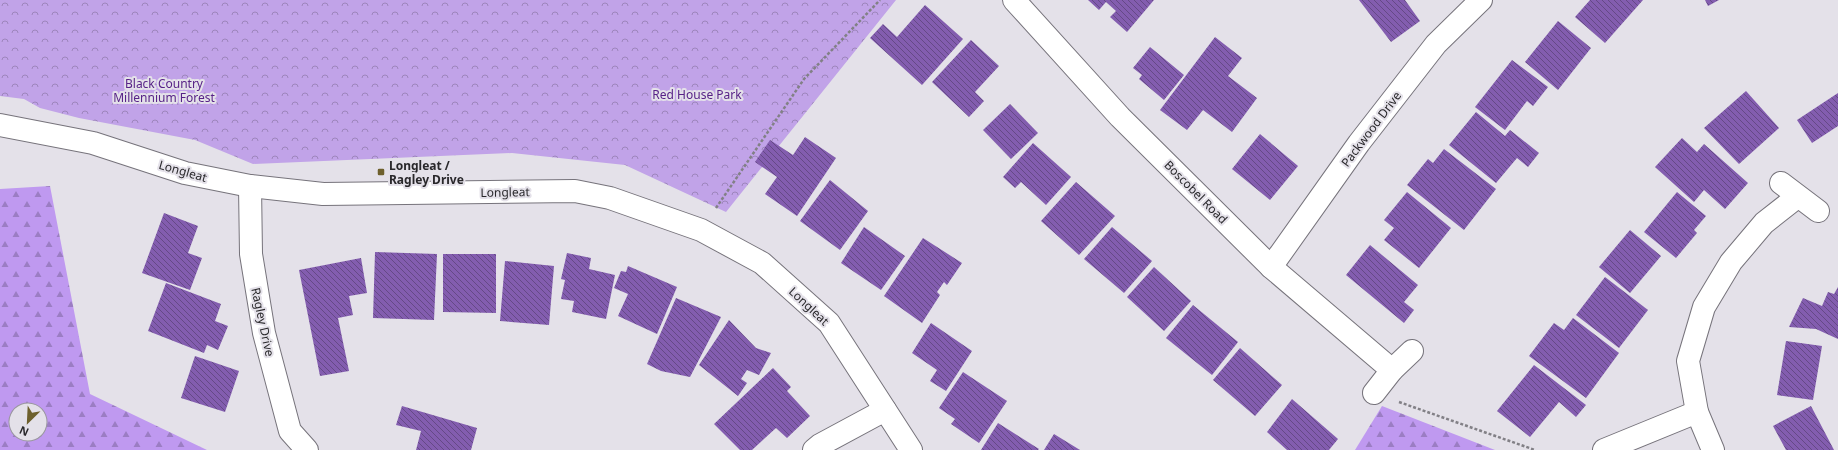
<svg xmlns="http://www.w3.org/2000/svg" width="1838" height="450" viewBox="0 0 1838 450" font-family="'Noto Sans',sans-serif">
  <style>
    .forest { fill: url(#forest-firs); fill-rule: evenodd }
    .park { fill: url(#park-crowns) }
    .building { fill: url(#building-back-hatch) }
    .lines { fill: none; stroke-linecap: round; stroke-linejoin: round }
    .minor-casing { stroke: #76737b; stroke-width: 24 }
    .path { stroke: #828086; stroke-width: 2.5; stroke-dasharray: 3 2; stroke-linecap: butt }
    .minor { stroke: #fff; stroke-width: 22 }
    .poi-dot { fill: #6e602d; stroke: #e4e1e9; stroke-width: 1.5 }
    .labels { text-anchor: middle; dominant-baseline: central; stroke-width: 4; stroke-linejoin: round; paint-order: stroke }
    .park-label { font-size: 12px; fill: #572287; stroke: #e4e1e9 }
    .street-label { font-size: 12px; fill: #29282b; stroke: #e4e1e9 }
    .poi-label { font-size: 12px; font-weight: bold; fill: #29282b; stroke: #e4e1e9; text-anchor: start }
  </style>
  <defs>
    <pattern id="forest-firs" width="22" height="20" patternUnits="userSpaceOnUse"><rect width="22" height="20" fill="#bf99f0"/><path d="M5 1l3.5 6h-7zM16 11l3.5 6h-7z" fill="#9b7dc3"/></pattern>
    <pattern id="park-crowns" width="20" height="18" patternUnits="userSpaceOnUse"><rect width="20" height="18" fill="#c1a3e8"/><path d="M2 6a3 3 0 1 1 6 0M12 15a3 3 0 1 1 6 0" fill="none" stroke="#9d85bc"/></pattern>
    <pattern id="building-back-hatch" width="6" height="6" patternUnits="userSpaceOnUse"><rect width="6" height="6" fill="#835daf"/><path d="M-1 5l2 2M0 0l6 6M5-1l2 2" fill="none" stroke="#654986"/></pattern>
  </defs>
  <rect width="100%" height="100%" fill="#e4e1e9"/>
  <g class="forest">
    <path d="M 50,186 L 90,394 L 207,450 L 0,450 L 0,189 ZM 16,410 L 40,410 L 40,434 L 16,434 Z"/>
    <path d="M 1382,406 L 1495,450 L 1355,450 Z"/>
  </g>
  <path class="park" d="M 0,0 L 896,0 L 726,212 L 625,165 L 512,153 L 253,164 L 195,140 L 79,118 L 40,108 L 24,99 L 0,96 Z"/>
  <g class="building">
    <path d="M 1088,0 L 1154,0 L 1127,32 L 1110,17 L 1116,11 L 1106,2 L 1099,10 Z"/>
    <path d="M 1359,0 L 1405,0 L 1420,21 L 1391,42 Z"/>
    <path d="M 1590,0 L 1643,0 L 1605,43 L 1575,17 Z"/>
    <path d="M 1705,0 L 1719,0 L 1708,6 Z"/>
    <path d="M 925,5 L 963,39 L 922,85 L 870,38 L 883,24 L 897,37 Z"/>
    <path d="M 1558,21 L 1591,48 L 1558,90 L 1525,62 Z"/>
    <path d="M 1215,37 L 1242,58 L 1228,76 L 1257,98 L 1232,132 L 1203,110 L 1187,130 L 1160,110 Z"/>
    <path d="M 971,40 L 999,66 L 975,92 L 984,101 L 969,117 L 932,82 Z"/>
    <path d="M 1150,47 L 1184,75 L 1164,100 L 1139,79 L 1142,75 L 1133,68 Z"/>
    <path d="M 1512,60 L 1548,87 L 1533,106 L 1527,101 L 1505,130 L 1475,107 Z"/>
    <path d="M 1746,91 L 1779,128 L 1739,164 L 1704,128 Z"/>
    <path d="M 1838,93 L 1838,126 L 1812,143 L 1797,120 Z"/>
    <path d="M 1010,104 L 1038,133 L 1011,159 L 983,130 Z"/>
    <path d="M 1476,112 L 1505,136 L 1510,130 L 1539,153 L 1528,167 L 1517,158 L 1496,183 L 1449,145 Z"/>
    <path d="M 1260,134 L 1298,166 L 1270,200 L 1232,169 Z"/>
    <path d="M 805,137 L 836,158 L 797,216 L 765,194 L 777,177 L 755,162 L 770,140 L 793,155 Z"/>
    <path d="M 1682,138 L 1697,152 L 1704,144 L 1748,183 L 1725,209 L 1704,190 L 1694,202 L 1655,167 Z"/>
    <path d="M 1033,143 L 1071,177 L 1046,205 L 1021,182 L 1015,188 L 1003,177 Z"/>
    <path d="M 1444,149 L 1496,189 L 1464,230 L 1407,185 L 1428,159 L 1433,163 Z"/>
    <path d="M 830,180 L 868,211 L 840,250 L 800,221 Z"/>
    <path d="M 1076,182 L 1115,216 L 1079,255 L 1041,221 Z"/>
    <path d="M 1407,192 L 1451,228 L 1419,268 L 1384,240 L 1394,228 L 1384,220 Z"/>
    <path d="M 1677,192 L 1706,216 L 1694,230 L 1697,233 L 1676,258 L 1644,232 Z"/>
    <path d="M 164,213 L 198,226 L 188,253 L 202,258 L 190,290 L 142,273 Z"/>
    <path d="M 864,227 L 905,256 L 881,290 L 841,263 Z"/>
    <path d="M 1112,227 L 1152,261 L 1124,293 L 1084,259 Z"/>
    <path d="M 1630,230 L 1661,256 L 1630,293 L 1599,267 Z"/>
    <path d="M 923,238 L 962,263 L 947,285 L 944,282 L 937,292 L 940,295 L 922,323 L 884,296 Z"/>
    <path d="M 1370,245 L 1418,285 L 1404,302 L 1414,310 L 1404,323 L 1346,275 Z"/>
    <path d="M 375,252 L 437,254 L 434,320 L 373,318 Z"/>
    <path d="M 567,253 L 591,258 L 589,269 L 615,275 L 606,319 L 572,312 L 574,301 L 561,299 L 565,280 L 561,279 Z"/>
    <path d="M 443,254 L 496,254 L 496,313 L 443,312 Z"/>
    <path d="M 361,258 L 367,293 L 349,296 L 353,315 L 338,318 L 349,371 L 320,376 L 299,270 Z"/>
    <path d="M 505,261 L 554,266 L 549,325 L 500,321 Z"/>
    <path d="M 628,266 L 677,287 L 657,334 L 618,316 L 628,294 L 614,288 L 621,271 L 626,272 Z"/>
    <path d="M 1154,267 L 1191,301 L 1164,331 L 1127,297 Z"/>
    <path d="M 1605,277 L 1648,310 L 1619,348 L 1576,315 Z"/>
    <path d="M 166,283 L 221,304 L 215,321 L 228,326 L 218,350 L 207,345 L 204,353 L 148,331 Z"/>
    <path d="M 1838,287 L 1838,339 L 1816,329 L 1789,327 L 1803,298 L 1822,306 L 1828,292 L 1834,294 Z"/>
    <path d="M 676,298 L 721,317 L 690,377 L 661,371 L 647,364 Z"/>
    <path d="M 1193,305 L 1238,342 L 1212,375 L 1166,338 Z"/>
    <path d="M 1573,318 L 1619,353 L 1586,398 L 1529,356 L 1554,323 L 1564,330 Z"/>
    <path d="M 729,320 L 756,348 L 771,353 L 759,375 L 747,370 L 741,379 L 747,383 L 738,396 L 699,365 Z"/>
    <path d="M 931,323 L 972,351 L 946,391 L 930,381 L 937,370 L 912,353 Z"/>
    <path d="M 1786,341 L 1822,346 L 1813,400 L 1777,395 Z"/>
    <path d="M 1240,348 L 1282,385 L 1255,416 L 1213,380 Z"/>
    <path d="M 195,356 L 239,371 L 225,412 L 181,398 Z"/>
    <path d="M 1534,365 L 1586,405 L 1576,417 L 1559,402 L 1530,437 L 1497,411 Z"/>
    <path d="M 773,368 L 791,387 L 787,391 L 810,416 L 787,438 L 776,428 L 752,450 L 740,450 L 714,424 Z"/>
    <path d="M 963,372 L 1007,401 L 979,443 L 951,424 L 955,419 L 939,408 Z"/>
    <path d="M 1292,399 L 1338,439 L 1329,450 L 1287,450 L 1267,432 Z"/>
    <path d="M 402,406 L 477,428 L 471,450 L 416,450 L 421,431 L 396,425 Z"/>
    <path d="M 1811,406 L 1834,450 L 1786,450 L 1773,426 Z"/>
    <path d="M 998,423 L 1039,449 L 1038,450 L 981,450 Z"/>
    <path d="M 1054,434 L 1080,450 L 1044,450 Z"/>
  </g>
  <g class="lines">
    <g class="minor-casing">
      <g id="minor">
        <path d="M 1014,0 L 1120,117 L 1271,267 L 1392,370"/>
        <path d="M 0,125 L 93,143 L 185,173 L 250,186 L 323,194 L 575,191 L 610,198 L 701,230 L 762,263 L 829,323 L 911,450"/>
        <path d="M 1781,183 L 1818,211"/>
        <path d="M 250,186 L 251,254 L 264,333 L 290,431 L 307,450"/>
        <path d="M 1271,267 L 1359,143 L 1436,44 L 1481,0"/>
        <path d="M 1374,393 L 1392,370 L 1412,351"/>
        <path d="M 814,450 L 820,445 L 885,410"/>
        <path d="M 1604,450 L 1697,412"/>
        <path d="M 1713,450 L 1697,412 L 1688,361 L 1704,307 L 1731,262 L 1764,223 L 1797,197"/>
      </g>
    </g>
    <g class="path">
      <path d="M 716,208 L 804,79 L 880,0"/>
      <path d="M 1399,402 L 1535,450"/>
    </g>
    <use href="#minor" class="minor"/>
  </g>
  <rect class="poi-dot" x="377" y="168" width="8" height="8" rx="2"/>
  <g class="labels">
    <g class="park-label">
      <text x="164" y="83">Black Country<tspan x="164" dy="14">Millennium Forest</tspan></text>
      <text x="697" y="94">Red House Park</text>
    </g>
    <g class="street-label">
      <text transform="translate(1371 129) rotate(-53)">Packwood Drive</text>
      <text transform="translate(183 171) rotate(16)">Longleat</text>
      <text transform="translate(505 192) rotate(-1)">Longleat</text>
      <text transform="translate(1196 192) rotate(45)">Boscobel Road</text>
      <text transform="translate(809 306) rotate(43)">Longleat</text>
      <text transform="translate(263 322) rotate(78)">Ragley Drive</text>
    </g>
    <g class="poi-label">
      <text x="389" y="165">Longleat /<tspan x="389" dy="14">Ragley Drive</tspan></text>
    </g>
  </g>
  <g transform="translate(28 422) rotate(204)"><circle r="19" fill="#e4e1e9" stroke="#99979d"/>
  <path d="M0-3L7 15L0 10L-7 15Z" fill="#6e602d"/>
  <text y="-6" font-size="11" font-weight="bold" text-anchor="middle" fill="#29282b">N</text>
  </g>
</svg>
